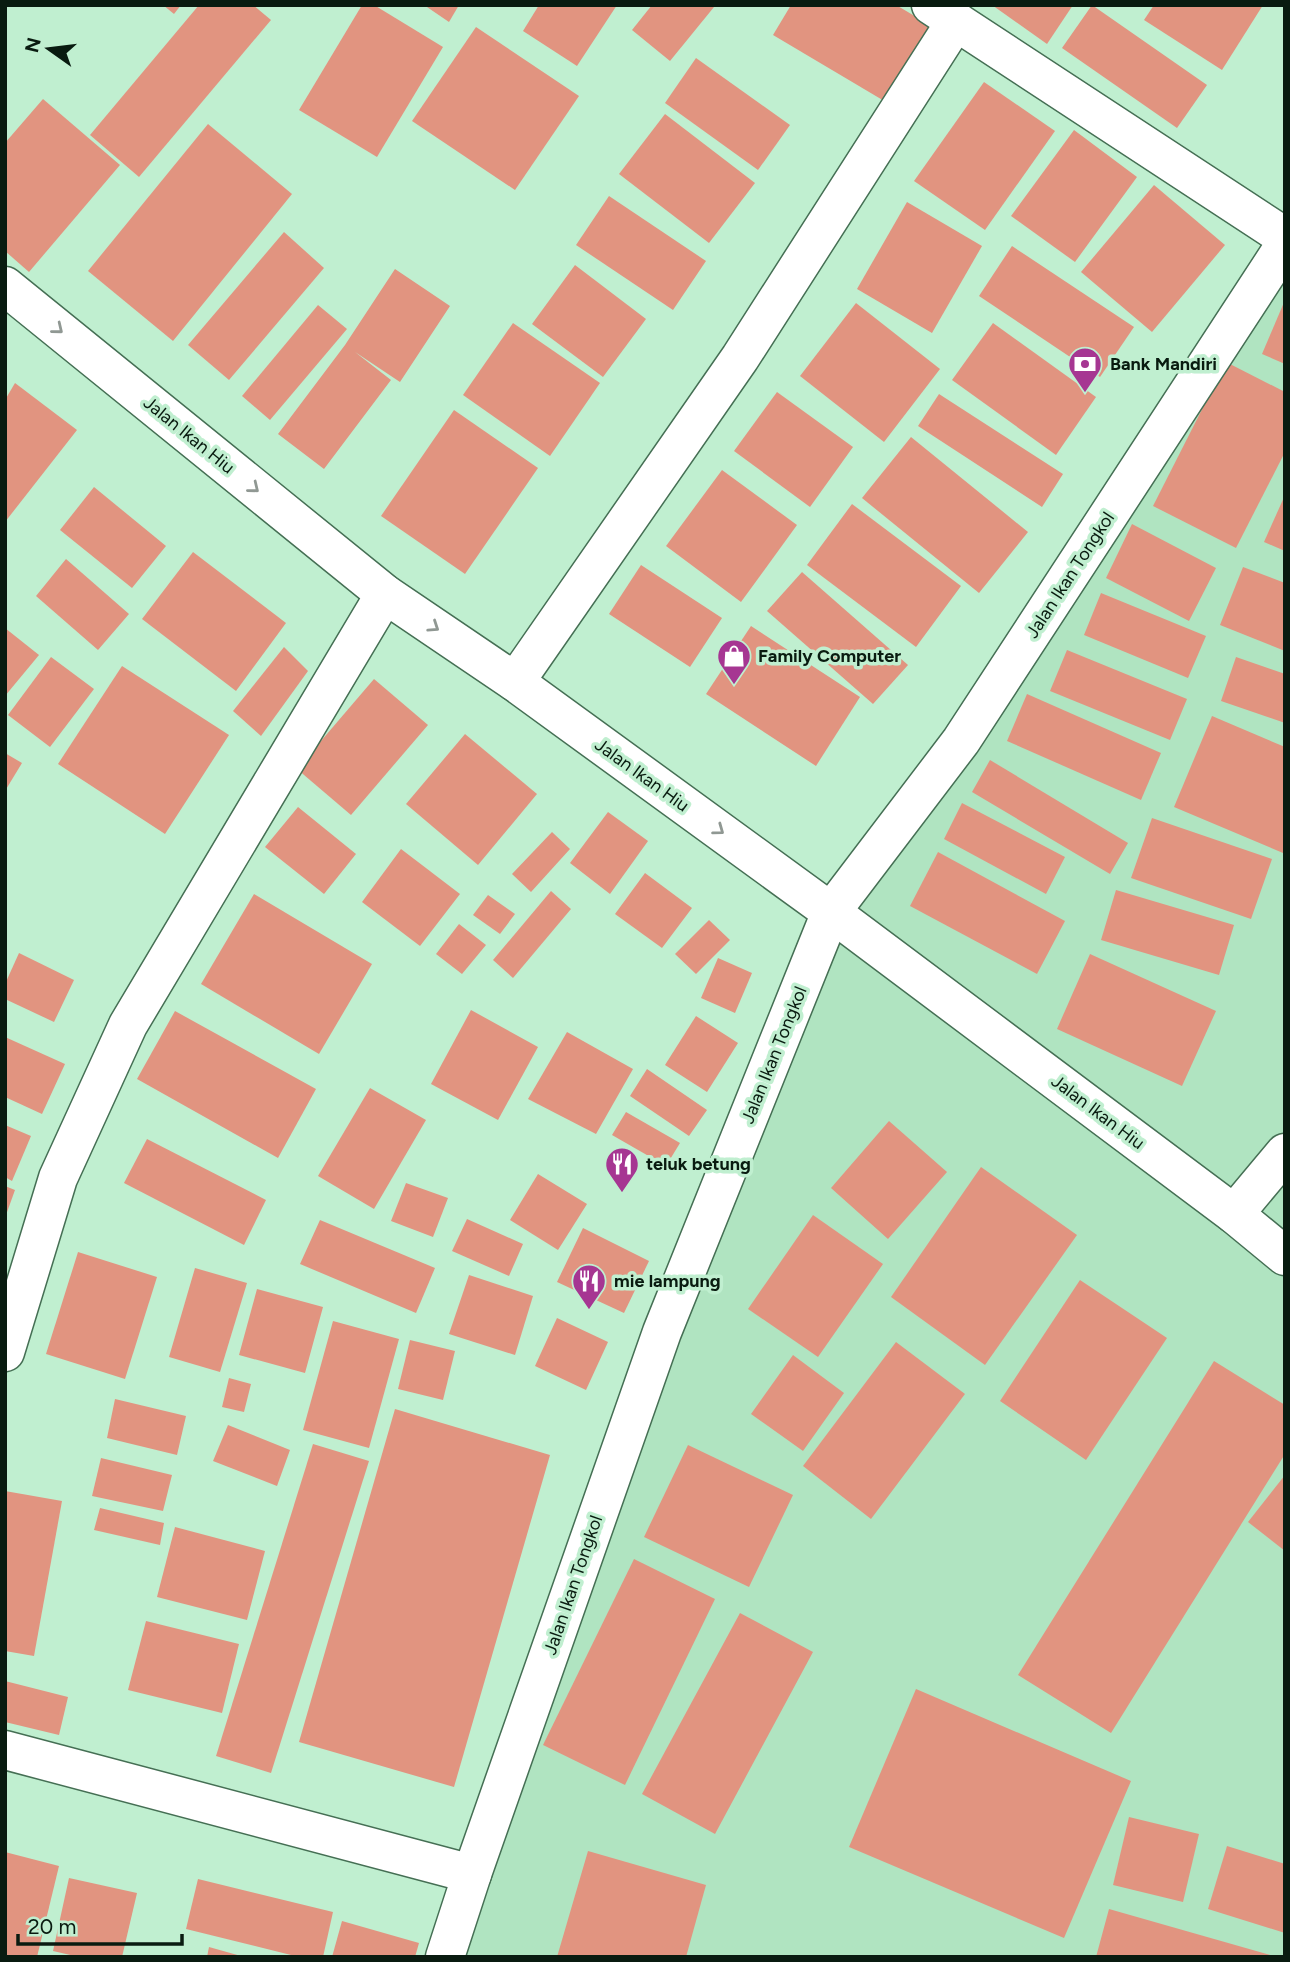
<svg xmlns="http://www.w3.org/2000/svg" width="1290" height="1962" viewBox="0 0 1290 1962" font-family="Figtree,sans-serif">
  <style>
    .built { fill: #b0e4c1 }
    .building { fill: #e19480 }
    .lines { fill: none; stroke-linecap: round; stroke-linejoin: round }
    .minor-casing { stroke: #456f54; stroke-width: 41 }
    .major-casing { stroke: #456f54; stroke-width: 41 }
    .minor { stroke: #fff; stroke-width: 38 }
    .major { stroke: #fff; stroke-width: 38 }
    .oneway { stroke: #909893 }
    .labels { text-anchor: middle; dominant-baseline: central; stroke-width: 7; stroke-linejoin: round; paint-order: stroke }
    .poi-label { font-size: 18px; font-weight: bold; fill: #091b10; stroke: #c0efd0; text-anchor: start }
    .street-label { font-size: 18px; fill: #091b10; stroke: #c0efd0 }
  </style>
  <rect width="100%" height="100%" fill="#c0efd0"/>
  <path class="built" d="M 1285,245 L 1285,1957 L 440,1957 L 823,934 Z"/>
  <g class="building">
    <path d="M 163,5 L 181,5 L 174,14 Z"/>
    <path d="M 199,5 L 253,5 L 271,20 L 139,177 L 90,135 Z"/>
    <path d="M 362,5 L 374,5 L 443,47 L 377,157 L 299,110 Z"/>
    <path d="M 424,5 L 459,5 L 449,22 Z"/>
    <path d="M 539,5 L 617,5 L 577,66 L 523,31 Z"/>
    <path d="M 652,5 L 712,5 L 714,7 L 670,61 L 632,30 Z"/>
    <path d="M 791,5 L 896,5 L 935,28 L 891,105 L 773,35 Z"/>
    <path d="M 992,5 L 1073,5 L 1047,44 Z"/>
    <path d="M 1092,5 L 1207,85 L 1177,128 L 1062,48 Z"/>
    <path d="M 1154,5 L 1263,5 L 1222,70 L 1144,20 Z"/>
    <path d="M 476,27 L 579,96 L 515,190 L 412,121 Z"/>
    <path d="M 696,58 L 790,125 L 758,170 L 665,103 Z"/>
    <path d="M 984,82 L 1055,131 L 985,230 L 914,181 Z"/>
    <path d="M 43,99 L 120,165 L 29,272 L 5,251 L 5,143 Z"/>
    <path d="M 665,114 L 755,183 L 709,243 L 619,174 Z"/>
    <path d="M 208,124 L 292,194 L 173,341 L 88,271 Z"/>
    <path d="M 1074,130 L 1137,177 L 1075,262 L 1011,216 Z"/>
    <path d="M 1154,185 L 1225,245 L 1152,332 L 1081,272 Z"/>
    <path d="M 609,196 L 706,261 L 673,310 L 576,245 Z"/>
    <path d="M 907,202 L 982,246 L 932,333 L 857,289 Z"/>
    <path d="M 284,232 L 324,268 L 229,380 L 188,345 Z"/>
    <path d="M 1012,246 L 1134,327 L 1100,377 L 979,296 Z"/>
    <path d="M 575,265 L 646,319 L 603,377 L 532,324 Z"/>
    <path d="M 395,269 L 450,306 L 400,382 L 355,352 L 391,380 L 324,469 L 278,434 L 345,345 Z"/>
    <path d="M 1285,300 L 1285,364 L 1262,354 Z"/>
    <path d="M 856,303 L 940,369 L 884,442 L 800,376 Z"/>
    <path d="M 318,305 L 347,329 L 270,420 L 242,396 Z"/>
    <path d="M 513,323 L 600,383 L 550,456 L 463,395 Z"/>
    <path d="M 993,323 L 1096,397 L 1056,455 L 952,380 Z"/>
    <path d="M 1226,362 L 1285,392 L 1285,452 L 1236,548 L 1153,506 Z"/>
    <path d="M 15,383 L 77,430 L 5,522 L 5,400 Z"/>
    <path d="M 777,392 L 853,447 L 810,507 L 734,451 Z"/>
    <path d="M 939,394 L 1063,474 L 1042,507 L 918,426 Z"/>
    <path d="M 454,410 L 538,468 L 465,574 L 381,516 Z"/>
    <path d="M 911,437 L 1028,532 L 979,593 L 862,498 Z"/>
    <path d="M 722,470 L 797,525 L 741,602 L 666,546 Z"/>
    <path d="M 94,487 L 166,546 L 132,588 L 60,530 Z"/>
    <path d="M 1285,495 L 1285,551 L 1264,542 Z"/>
    <path d="M 852,504 L 961,586 L 916,647 L 807,565 Z"/>
    <path d="M 1132,524 L 1216,568 L 1189,621 L 1106,578 Z"/>
    <path d="M 193,552 L 286,623 L 236,691 L 142,619 Z"/>
    <path d="M 66,559 L 129,614 L 98,650 L 36,596 Z"/>
    <path d="M 641,565 L 722,618 L 690,667 L 609,614 Z"/>
    <path d="M 1243,567 L 1285,583 L 1285,651 L 1220,625 Z"/>
    <path d="M 802,572 L 908,665 L 873,704 L 767,611 Z"/>
    <path d="M 1101,593 L 1206,636 L 1188,678 L 1084,635 Z"/>
    <path d="M 751,626 L 860,697 L 816,766 L 706,694 Z"/>
    <path d="M 5,628 L 39,655 L 5,696 Z"/>
    <path d="M 284,647 L 308,671 L 261,736 L 233,711 Z"/>
    <path d="M 1067,650 L 1187,699 L 1170,740 L 1050,691 Z"/>
    <path d="M 51,657 L 94,689 L 50,747 L 8,715 Z"/>
    <path d="M 1236,657 L 1285,674 L 1285,723 L 1221,701 Z"/>
    <path d="M 122,666 L 229,735 L 165,834 L 58,764 Z"/>
    <path d="M 374,679 L 428,725 L 351,815 L 297,769 Z"/>
    <path d="M 1027,694 L 1161,753 L 1141,800 L 1007,741 Z"/>
    <path d="M 1212,716 L 1285,747 L 1283,853 L 1174,807 Z"/>
    <path d="M 465,734 L 537,794 L 478,865 L 406,804 Z"/>
    <path d="M 5,753 L 22,763 L 5,791 Z"/>
    <path d="M 990,760 L 1128,843 L 1110,874 L 972,792 Z"/>
    <path d="M 962,803 L 1065,857 L 1046,894 L 944,839 Z"/>
    <path d="M 298,807 L 356,854 L 324,894 L 265,847 Z"/>
    <path d="M 608,812 L 648,841 L 610,894 L 570,863 Z"/>
    <path d="M 1152,818 L 1272,859 L 1251,919 L 1131,878 Z"/>
    <path d="M 552,832 L 570,849 L 531,892 L 512,874 Z"/>
    <path d="M 401,849 L 460,894 L 420,946 L 362,902 Z"/>
    <path d="M 938,852 L 1065,921 L 1037,974 L 910,906 Z"/>
    <path d="M 645,873 L 692,908 L 662,948 L 615,914 Z"/>
    <path d="M 1116,890 L 1234,925 L 1219,975 L 1101,940 Z"/>
    <path d="M 551,891 L 571,909 L 513,978 L 493,960 Z"/>
    <path d="M 254,894 L 372,964 L 319,1054 L 201,984 Z"/>
    <path d="M 488,895 L 515,914 L 500,934 L 473,915 Z"/>
    <path d="M 709,920 L 730,940 L 696,974 L 675,954 Z"/>
    <path d="M 459,924 L 486,945 L 462,974 L 436,954 Z"/>
    <path d="M 19,953 L 74,980 L 54,1022 L 5,999 L 5,984 Z"/>
    <path d="M 1090,954 L 1216,1011 L 1182,1086 L 1057,1029 Z"/>
    <path d="M 718,958 L 752,973 L 735,1013 L 701,998 Z"/>
    <path d="M 471,1010 L 538,1047 L 498,1120 L 431,1084 Z"/>
    <path d="M 175,1011 L 316,1089 L 278,1158 L 137,1079 Z"/>
    <path d="M 696,1016 L 738,1043 L 707,1092 L 665,1065 Z"/>
    <path d="M 567,1032 L 633,1069 L 596,1134 L 528,1099 Z"/>
    <path d="M 5,1037 L 65,1064 L 42,1114 L 5,1097 Z"/>
    <path d="M 647,1069 L 707,1110 L 689,1136 L 630,1096 Z"/>
    <path d="M 370,1088 L 426,1120 L 374,1209 L 318,1176 Z"/>
    <path d="M 626,1112 L 680,1143 L 666,1166 L 612,1135 Z"/>
    <path d="M 889,1121 L 947,1172 L 888,1239 L 831,1188 Z"/>
    <path d="M 5,1125 L 31,1136 L 12,1181 L 5,1177 Z"/>
    <path d="M 147,1139 L 266,1200 L 244,1245 L 124,1183 Z"/>
    <path d="M 981,1167 L 1077,1235 L 985,1365 L 891,1297 Z"/>
    <path d="M 538,1174 L 587,1204 L 558,1250 L 510,1220 Z"/>
    <path d="M 406,1183 L 448,1198 L 433,1237 L 391,1221 Z"/>
    <path d="M 5,1186 L 15,1190 L 6,1215 L 5,1215 Z"/>
    <path d="M 813,1215 L 883,1264 L 818,1357 L 748,1309 Z"/>
    <path d="M 467,1219 L 523,1244 L 509,1276 L 452,1251 Z"/>
    <path d="M 320,1220 L 435,1268 L 416,1313 L 300,1264 Z"/>
    <path d="M 583,1228 L 649,1261 L 624,1313 L 557,1282 Z"/>
    <path d="M 78,1252 L 157,1277 L 125,1379 L 46,1354 Z"/>
    <path d="M 195,1268 L 247,1283 L 220,1372 L 169,1357 Z"/>
    <path d="M 469,1275 L 533,1296 L 515,1355 L 449,1334 Z"/>
    <path d="M 1080,1280 L 1167,1338 L 1086,1460 L 1000,1401 Z"/>
    <path d="M 257,1289 L 323,1307 L 305,1373 L 239,1355 Z"/>
    <path d="M 557,1318 L 608,1342 L 586,1390 L 535,1366 Z"/>
    <path d="M 333,1321 L 399,1339 L 369,1448 L 303,1430 Z"/>
    <path d="M 410,1340 L 455,1351 L 443,1400 L 398,1389 Z"/>
    <path d="M 896,1342 L 965,1394 L 871,1519 L 803,1466 Z"/>
    <path d="M 793,1355 L 844,1393 L 803,1451 L 751,1414 Z"/>
    <path d="M 1214,1361 L 1285,1405 L 1285,1454 L 1111,1733 L 1018,1675 Z"/>
    <path d="M 229,1378 L 251,1384 L 244,1412 L 222,1407 Z"/>
    <path d="M 115,1399 L 186,1416 L 177,1455 L 107,1438 Z"/>
    <path d="M 395,1409 L 550,1455 L 454,1787 L 299,1742 Z"/>
    <path d="M 228,1425 L 290,1450 L 277,1486 L 213,1461 Z"/>
    <path d="M 313,1444 L 369,1461 L 271,1773 L 216,1756 Z"/>
    <path d="M 688,1445 L 793,1495 L 749,1587 L 644,1537 Z"/>
    <path d="M 101,1458 L 172,1475 L 163,1511 L 92,1496 Z"/>
    <path d="M 1285,1475 L 1285,1551 L 1248,1522 Z"/>
    <path d="M 5,1491 L 62,1501 L 34,1656 L 5,1651 Z"/>
    <path d="M 100,1508 L 164,1523 L 160,1545 L 94,1530 Z"/>
    <path d="M 175,1527 L 265,1551 L 247,1620 L 157,1597 Z"/>
    <path d="M 634,1559 L 715,1599 L 625,1785 L 543,1745 Z"/>
    <path d="M 740,1613 L 813,1652 L 715,1834 L 642,1794 Z"/>
    <path d="M 146,1621 L 239,1644 L 222,1713 L 128,1690 Z"/>
    <path d="M 5,1681 L 68,1697 L 59,1735 L 5,1722 Z"/>
    <path d="M 916,1689 L 1131,1781 L 1064,1938 L 849,1847 Z"/>
    <path d="M 1129,1817 L 1199,1834 L 1183,1902 L 1113,1885 Z"/>
    <path d="M 1227,1846 L 1285,1864 L 1285,1933 L 1208,1909 Z"/>
    <path d="M 588,1851 L 706,1885 L 686,1957 L 557,1957 Z"/>
    <path d="M 5,1852 L 59,1866 L 37,1957 L 5,1957 Z"/>
    <path d="M 69,1878 L 137,1893 L 122,1957 L 79,1957 L 53,1951 Z"/>
    <path d="M 198,1879 L 333,1912 L 323,1957 L 299,1957 L 186,1929 Z"/>
    <path d="M 1109,1909 L 1274,1956 L 1274,1957 L 1096,1957 Z"/>
    <path d="M 342,1921 L 419,1943 L 415,1957 L 332,1957 Z"/>
    <path d="M 209,1947 L 241,1956 L 241,1957 L 207,1957 Z"/>
  </g>
  <g class="lines">
    <g class="minor-casing">
      <g id="minor">
        <path d="M 931,5 L 1285,237"/>
        <path d="M 515,682 L 740,358 L 956,21"/>
        <path d="M 1234,1214 L 1285,1153"/>
        <path d="M 5,1352 L 58,1178 L 128,1025 L 385,594"/>
        <path d="M 5,1750 L 472,1874"/>
        <path d="M 445,1957 L 472,1874 L 662,1332 L 831,912 L 961,741 L 1285,245"/>
      </g>
    </g>
    <g class="major-casing">
      <path id="major" d="M 5,286 L 385,594 L 515,682 L 831,912 L 1234,1214 L 1285,1256"/>
    </g>
    <use href="#minor" class="minor"/>
    <use href="#major" class="major"/>
  </g>
  <defs><path id="oneway-chevron" d="M-2-3.5L2.5 0L-2 3.5" fill="none" stroke-width="1.6" stroke-linecap="round" stroke-linejoin="round" transform="scale(1.75)"/></defs>
  <g class="oneway">
    <use href="#oneway-chevron" transform="translate(58 329) rotate(39)"/>
    <use href="#oneway-chevron" transform="translate(254 488) rotate(39)"/>
    <use href="#oneway-chevron" transform="translate(434 627) rotate(34)"/>
    <use href="#oneway-chevron" transform="translate(719 830) rotate(36)"/>
  </g>
  <defs>
    <g id="bank-pin" transform="scale(1.75)"><path d="M0 17L-7.5 6A9.5 9.5 0 1 1 7.5 6Z" fill="#a63692" stroke="#c0efd0"/><path d="M-6-4H6V4H-6ZM0-2.3a2.3 2.3 0 1 0 0 4.6a2.3 2.3 0 1 0 0-4.6Z" fill="#fff"/></g>
    <g id="shop-pin" transform="scale(1.75)"><path d="M0 17L-7.5 6A9.5 9.5 0 1 1 7.5 6Z" fill="#a63692" stroke="#c0efd0"/><path d="M-5-2.5h2.3a2.7 3.5 0 0 1 5.4 0H5L5.5 6h-11ZM-1.5-2.5h3a1.5 2.3 0 0 0-3 0Z" fill="#fff"/></g>
    <g id="restaurant-pin" transform="scale(1.75)"><path d="M0 17L-7.5 6A9.5 9.5 0 1 1 7.5 6Z" fill="#a63692" stroke="#c0efd0"/><path d="M-5-6h1v4h1v-4h1v4h1v-4h1v5L-1.5 .5V6h-2V.5L-5-1ZM5-6V6H3V1.5H1.5Q1.5-4 5-6Z" fill="#fff"/></g>
  </defs>
  <g fill-rule="evenodd">
    <use href="#bank-pin" x="1085" y="364"/>
    <use href="#shop-pin" x="734" y="656"/>
    <use href="#restaurant-pin" x="622" y="1164"/>
    <use href="#restaurant-pin" x="589" y="1281"/>
  </g>
  <g class="labels">
    <g class="poi-label">
      <text x="1110" y="364">Bank Mandiri</text>
      <text x="758" y="656">Family Computer</text>
      <text x="646" y="1164">teluk betung</text>
      <text x="614" y="1281">mie lampung</text>
    </g>
    <g class="street-label">
      <text transform="translate(189 435) rotate(39)">Jalan Ikan Hiu</text>
      <text transform="translate(1070 575) rotate(-57)">Jalan Ikan Tongkol</text>
      <text transform="translate(642 775) rotate(36)">Jalan Ikan Hiu</text>
      <text transform="translate(774 1055) rotate(-68)">Jalan Ikan Tongkol</text>
      <text transform="translate(1098 1112) rotate(37)">Jalan Ikan Hiu</text>
      <text transform="translate(573 1585) rotate(-71)">Jalan Ikan Tongkol</text>
    </g>
  </g>
  <rect width="1290" height="1962" fill="none" stroke="#091b10" stroke-width="14"/>
  <g transform="translate(49 49) rotate(284)" stroke="#c0efd0" stroke-width="5" paint-order="stroke">
  <path d="M0-5L12 26L0 18L-12 26Z" fill="#091b10"/>
  <text y="-10" font-size="19" font-weight="bold" text-anchor="middle" fill="#091b10">N</text>
  </g>
  <path d="M18 1934v10h164v-10" fill="none" stroke="#091b10" stroke-width="3.5"/>
  <text x="28" y="1934" font-size="21" fill="#091b10" stroke="#c0efd0" stroke-width="5" paint-order="stroke">20 m</text>
</svg>
